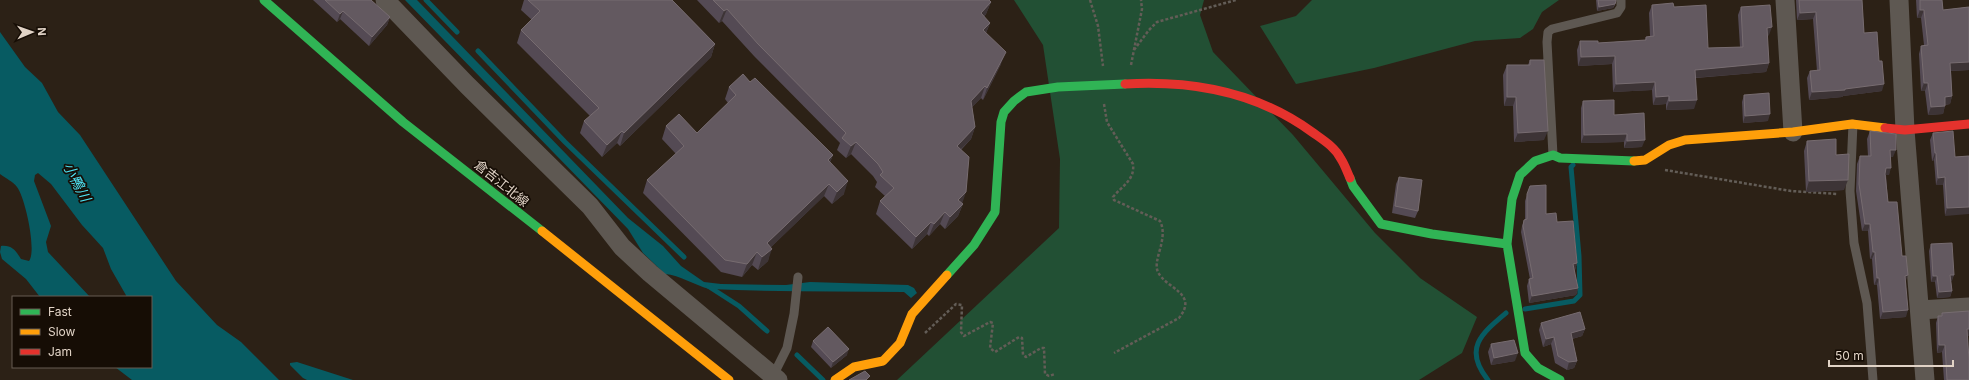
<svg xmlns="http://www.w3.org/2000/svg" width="1969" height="380" font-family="Inter,'Noto Sans JP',sans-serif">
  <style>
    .forest { fill: #225034 }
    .water { fill: #075b62 }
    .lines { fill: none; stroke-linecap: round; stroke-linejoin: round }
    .stream { stroke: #075b62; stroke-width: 5 }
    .path { stroke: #635d57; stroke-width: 2.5; stroke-dasharray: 3 2; stroke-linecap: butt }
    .lane { stroke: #5e5852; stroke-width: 9 }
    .street { stroke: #5e5852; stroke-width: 19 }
    .fast { stroke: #30b455; stroke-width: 9 }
    .slow { stroke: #ff9f0a; stroke-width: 9 }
    .jam { stroke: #e5322d; stroke-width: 9 }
    .wall { fill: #544a54 }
    .shaded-wall { fill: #3d3436 }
    .building { fill: #635960; stroke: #776c70 }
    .labels { text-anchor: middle; stroke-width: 3.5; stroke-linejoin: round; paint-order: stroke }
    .street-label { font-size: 13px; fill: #e1d3c6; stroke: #160d05 }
    .water-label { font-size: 14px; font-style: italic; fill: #4ee4f5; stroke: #160d05 }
  </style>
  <rect width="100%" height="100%" fill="#2c2116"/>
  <path class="forest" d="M1014,0h190l-4,15 13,37 80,83 82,98 45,45 57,39 -15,36 -43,27h-522l162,-152 1,-69 -17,-114z
    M1312,0h247l-17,12 -9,17 -13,9 -45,3 -101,27 -78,16 -36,-58 36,-10z"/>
  <path class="water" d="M405,0h12l211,218 35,28 18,20 23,16 17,2 65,1 24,-3 98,3 6,3 3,5 -6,5 -7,-6c-65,-1 -130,0 -195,-3 -15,-4 -29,-14 -44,-15l-22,-21 -15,-24z
    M0,32l25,35 17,16 16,29 22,23 96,146 41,44 24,17 38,38h-147l-17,-13h36v-70h-24l-16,-28 -8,-21 -21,-23 -31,-41 -13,-11 -3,2 -1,6 17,45 -5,16 2,10 42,45h-50l-14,-18 -24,-20 -2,-7 1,-6c11,-1 14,4 20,13l8,2c8,-10 -4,-64 -12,-74 -3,-5 -12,-9 -17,-13z
    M297,362l56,18h-46l-4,-2 -13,-13v-2z"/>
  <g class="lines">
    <path class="stream" d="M426,0l31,32
      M478,51l87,91 119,115
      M708,286l31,20 28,25
      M1525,309l49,-8 6,-6 -1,-39 -8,-89 2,-2
      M797,355l26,25
      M1488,380c-25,-31 -7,-46 18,-67"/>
    <path class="path" d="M1090,0l8,26 5,40
      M1134,50l15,-20 8,-8 79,-22
      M1131,65l11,-56 -1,-9
      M1104,104l3,18 26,42c2,16 -11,22 -20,33l1,3 46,21c9,18 -8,39 -2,51 8,17 41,21 21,46l-65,35
      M1665,170l126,21 47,3
      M925,333l31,-29 6,1 -1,27 3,4 26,-14 3,1 -3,25 5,4 24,-15 3,1 1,17 3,2 15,-9h3l1,26 4,2 6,-2"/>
    <path class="lane" d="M1853,124l-3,67 4,52 13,60 6,77
      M1553,155l-6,-113 1,-10 4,-3 65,-16 4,-6v-7
      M773,376l14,-28 7,-34 4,-37"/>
    <path class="street" d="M385,0l82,85 123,121 32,41 28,26 128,107
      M1785,0l8,132
      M1899,0l6,130 20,250
      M1920,310l49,-3"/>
    <path class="fast" d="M264,0l139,122 139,109
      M1350,178l3,8 28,38 51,10 75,10
      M947,275l27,-30 21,-33 6,-90 3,-10 10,-11 12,-9 32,-5 67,-3
      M1560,380l-22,-12 -13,-15 -18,-109 5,-45 8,-24 15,-14 18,-6 7,3 74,3"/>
    <path class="slow" d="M1634,161l11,-1 24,-15 16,-5 108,-8 59,-8 33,4
      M542,231l187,149
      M835,380l19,-13 29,-6 17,-18 12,-29 35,-39"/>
    <path class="jam" d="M1125,84c68,-4 132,8 187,48 11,8 23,15 29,27 4,6 6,13 9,19
      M1885,128l20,2 64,-6"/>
  </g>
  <path class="wall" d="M313,0h55l22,17 -3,8 -18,21 -29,-27 -3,3z
    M524,0h148l43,44 -4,13 -91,89 -3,-3 -15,14 -22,-24 4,-12 6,-5 -73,-73 4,-13 11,-10 -11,-10z
    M697,0h292l2,2 -5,12 -2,3 6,6 -4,10 15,31 -18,36 -2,-2 -9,9 3,20 -4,12 -10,11 1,54h1l-5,12 -13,13 -5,-5 -11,12 -2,-2 -15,15 -36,-35 4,-13 5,-5 -10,-9 2,-5 -4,-6 -22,-22 -5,4 -9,-8 3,-7 -86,-87 -32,-35 -3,2z
    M1596,0h20l-1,5 -2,3 -16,3z
    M1796,0h66l2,33 15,28 3,30 -39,5 -1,1 -33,3 -2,-22 3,-7h7l-4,-52 -16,1z
    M1916,0h26l1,10 26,-3v63l-18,1 1,25 -2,8 -5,1 -2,9 -15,1 -3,-24h-4l-2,-37 2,-8 3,-1 -3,-27h-4z
    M1652,5l22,2 34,41 32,-1 -2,-32 3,-8 28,28 -2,1 2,27 -3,9 -70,6 -2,31 -28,1v-6l-13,1 -1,-15 -39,2 -1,-28 -34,2 -1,-16 3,-9 18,2 47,-3 1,-3 4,-1 -1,-23z
    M1530,60l14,80 -30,2 -1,-36h-9l-1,-31 4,-10h21z
    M750,82l83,73 -3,7 14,32 -12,10 -8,-8 -53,51 -3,14 -10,9 -6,-5 -10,12 -21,-5 -78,-79 4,-13 29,-26 -14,-15 4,-13 31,7 31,-30 -3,-4 4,-12z
    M1744,95l24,26 -25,2 -1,-21z
    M1583,101l31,14 28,32 -18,1v-6l-43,1v-35z
    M1870,131l23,26h-2l-2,18h-3l2,27 14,54 4,25v36l-26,2 -3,-34h-3l-2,-26h-2l-2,-28h-6l-6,-40 1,-27 3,-8h8l-1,-17z
    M1933,133l22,24 14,-1 -24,60 -2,-31h-7l-2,-25 -2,1 -2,-21z
    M1807,141l37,49 -38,2 -2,-41z
    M1399,177l19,34 -3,7 -23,-5 4,-29z
    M1530,186l16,28 11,8 20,41 -2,7h-1l4,18 -2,7 -47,8 -2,-17 2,-7h1l-9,-47 1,-6 2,-6h1v-19z
    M1931,244l23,31 -3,6 1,10 -2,6 -13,1 -2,-16h-4l-2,-31z
    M1942,313l27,23h-1l1,44h-25l-2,-28 -5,1 -1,-30 2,-7h3z
    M1541,323l44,6 -3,7 -10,3 5,22 -3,7 -7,2 -12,-7 -4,-19 -8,3 -4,-17z
    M813,341l34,14 -16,13 -20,-21z
    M1491,344l24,17 -24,4 -3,-13z"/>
  <path class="shaded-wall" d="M1616,1l-3,7 -16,3 2,-4z
    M991,2l-5,12 -10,12 5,-13z
    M727,9l-5,12 -3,2 5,-12z
    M1920,10h4l-3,8h-4z
    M343,11l-3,8 -3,3 3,-8z
    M1816,12l-3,7 -16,1 3,-7z
    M390,17l-3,8 -18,21 3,-9z
    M990,23l-5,12 -2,-5z
    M1772,27l-3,8 -5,1 3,-8z
    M715,44l-4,13 -91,89 4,-13z
    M1006,52l-5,12 -18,36 4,-12z
    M1615,56l-3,8 -34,2 3,-9z
    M1969,62v8l-21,1 2,-8z
    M1769,63l-3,9 -74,6 3,-8z
    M1655,82l-3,8 -39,2 3,-8z
    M1924,83h4l-3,8h-4z
    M1884,84l-2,7 -39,5 -1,1 -33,3 3,-8z
    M985,86l-4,12 -15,15 5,-12z
    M1669,96l-3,8 -13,1 3,-8z
    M1952,96l-2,8 -8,1 3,-8z
    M1507,97h9l-3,9h-9z
    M1697,100l-3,9 -28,1 3,-9z
    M1945,106l-2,8 -15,1 3,-8z
    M1770,114l-2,7 -25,2 2,-7z
    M975,127l-4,12 -19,19 5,-12z
    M622,131l-5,12 -15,14 5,-12z
    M1548,131l-4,9 -30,2 4,-9z
    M1627,134l-3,8 -43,1 3,-8z
    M1645,140l-3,7 -18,1 3,-7z
    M856,142l-5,12 -5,4 5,-12z
    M1890,150h6l-3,7h-5z
    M1935,153h1l-2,7 -2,1z
    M833,155l-5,12v-7z
    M1886,168h5l-2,7h-6z
    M1945,177l-2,8h-7l2,-7z
    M1848,180l-4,10 -38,2 3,-11z
    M848,181l-4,13 -12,10 5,-12z
    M829,184l-5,12 -61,59 4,-12z
    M966,192l-4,12 -4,-4z
    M963,204l-5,12 -13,13 5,-12z
    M1969,207v7l-24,2 2,-8z
    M945,212l-5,12 -11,12 5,-12z
    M931,222l-4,12 -15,15 4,-12z
    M1865,224h5l-2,7h-6z
    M772,249l-4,12 -10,9 4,-13z
    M757,252l-5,13 -10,12 5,-13z
    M1873,252h2l-3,7h-2z
    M1577,263l-2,7h-5l3,-6z
    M1908,275l-3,8v-7z
    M1950,275h4l-2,6h-4z
    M1933,276h4l-2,6h-4z
    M1877,278h2l-2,7h-3z
    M1578,288l-2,7 -47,8 3,-7z
    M1952,291l-2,6 -13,1 2,-6z
    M1908,310l-2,7 -26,2 3,-7z
    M1585,329l-3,7 -14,4 3,-7z
    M1967,329h2v7h-4z
    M1554,337l-3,7 -8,3 3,-8z
    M1939,345h6l-3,7 -5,1z
    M849,349l-2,6 -16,13 2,-6z
    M1518,353l-3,8 -24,4 3,-7z
    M1577,361l-3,7 -7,2 2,-8z"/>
  <path class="building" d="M325,0h46l19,17 -18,20 -29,-26 -3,3z
    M528,0h144l43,44 -91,89 -2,-2 -15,14 -23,-24 15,-13 -78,-78 19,-19z
    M713,0h276l2,2 -10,11 9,10 -7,7 23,22 -19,36 -2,-2 -14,15 4,26 -18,19 12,11 -3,35 -8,8 5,4 -13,13 -5,-5 -11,12 -3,-2 -15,15 -36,-36 14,-13 -14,-13 3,-3 -5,-8 -22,-22 -5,4 -9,-8 4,-5 -88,-89 -31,-35 -3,2z
    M1598,0h18v1l-1,3 -16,3z
    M1799,0h63l2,33 13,-1 2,29h3l2,23 -39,5v1l-33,2 -2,-21 10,-1 -4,-58 -16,1z
    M1920,0h22l1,10 26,-3v55l-19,1 2,33 -7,1v9l-14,1 -3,-24h-4l-3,-37 7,-1 -4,-35h-4z
    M1673,3l1,4 32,-2 2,43 35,-1 -2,-40 29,-2 2,22 -5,1 2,35 -74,7 2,30 -28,1v-5l-13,1 -1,-15 -39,2 -1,-28 -34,1 -1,-16h18v2l48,-3v-3l8,-1 -2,-31z
    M1530,60h14l4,71 -30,2 -2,-36h-9v-32h23z
    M743,74l7,8 5,-4 78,77 -5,5 20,21 -11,11 -8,-8 -62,59 5,6 -10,8 -5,-5 -10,12 -22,-4 -78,-80 37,-34 -18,-20 13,-12 18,19 39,-38 -7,-8z
    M1769,93l1,21 -25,2 -1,-21z
    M1614,100v15l30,-2 1,27 -18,1v-7l-43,1 -1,-34z
    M1870,131l26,3v16h-6l1,18h-5l-1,6 3,28h9l5,54h4l2,19 -3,1 3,34 -25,2 -4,-34h-2l-2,-26h-2l-3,-28h-5l-6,-40 1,-28h11z
    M1953,131l2,26 14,-1v51l-22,1 -2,-31 -7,1 -2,-25h-1l-2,-20z
    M1836,139v16l13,-1 -1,26 -39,1 -2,-40z
    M1399,177l23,3 -4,31 -23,-5z
    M1546,185v29l10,-1 1,9 16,-1 4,42 -4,1 5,24 -46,8 -3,-17 4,-1 -10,-52 1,-6 3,-1v-25l3,-8z
    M1952,243l2,32h-4l2,16 -13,1 -2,-16h-4l-2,-32z
    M1969,311v18h-2l2,31v20h-22l-2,-35h-6l-1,-29h4v-3z
    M1580,312l5,17 -14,4 6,28 -8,1 -11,-6 -4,-19 -8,2 -5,-16z
    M828,327l21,22 -16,13 -20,-21z
    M1514,340l4,13 -24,5 -3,-14z
    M865,371l5,5 -4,4h-17z"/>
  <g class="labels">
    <g class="street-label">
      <text transform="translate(502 183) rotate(39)" y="5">倉吉江北線</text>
    </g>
    <g class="water-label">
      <text transform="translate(77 182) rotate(62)" y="5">小鴨川</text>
    </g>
  </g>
  <rect x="12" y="296" width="140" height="72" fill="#160d05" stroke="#675c52"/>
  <rect x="20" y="309" width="20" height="6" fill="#30b455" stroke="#675c52"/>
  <text x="48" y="316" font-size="12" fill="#e1d3c6">Fast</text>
  <rect x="20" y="329" width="20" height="6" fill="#ff9f0a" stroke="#675c52"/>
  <text x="48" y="336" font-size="12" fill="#e1d3c6">Slow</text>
  <rect x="20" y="349" width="20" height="6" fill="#e5322d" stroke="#675c52"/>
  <text x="48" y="356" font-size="12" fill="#e1d3c6">Jam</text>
  <g transform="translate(32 32) rotate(88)" stroke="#160d05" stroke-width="3" paint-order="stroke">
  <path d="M0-3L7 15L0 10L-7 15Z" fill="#e1d3c6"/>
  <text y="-6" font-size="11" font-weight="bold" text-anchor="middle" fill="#e1d3c6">N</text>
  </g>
  <path d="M1829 360v6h124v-6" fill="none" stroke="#e1d3c6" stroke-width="2"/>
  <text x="1835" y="360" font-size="12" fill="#e1d3c6" stroke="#160d05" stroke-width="3" paint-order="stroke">50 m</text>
</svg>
